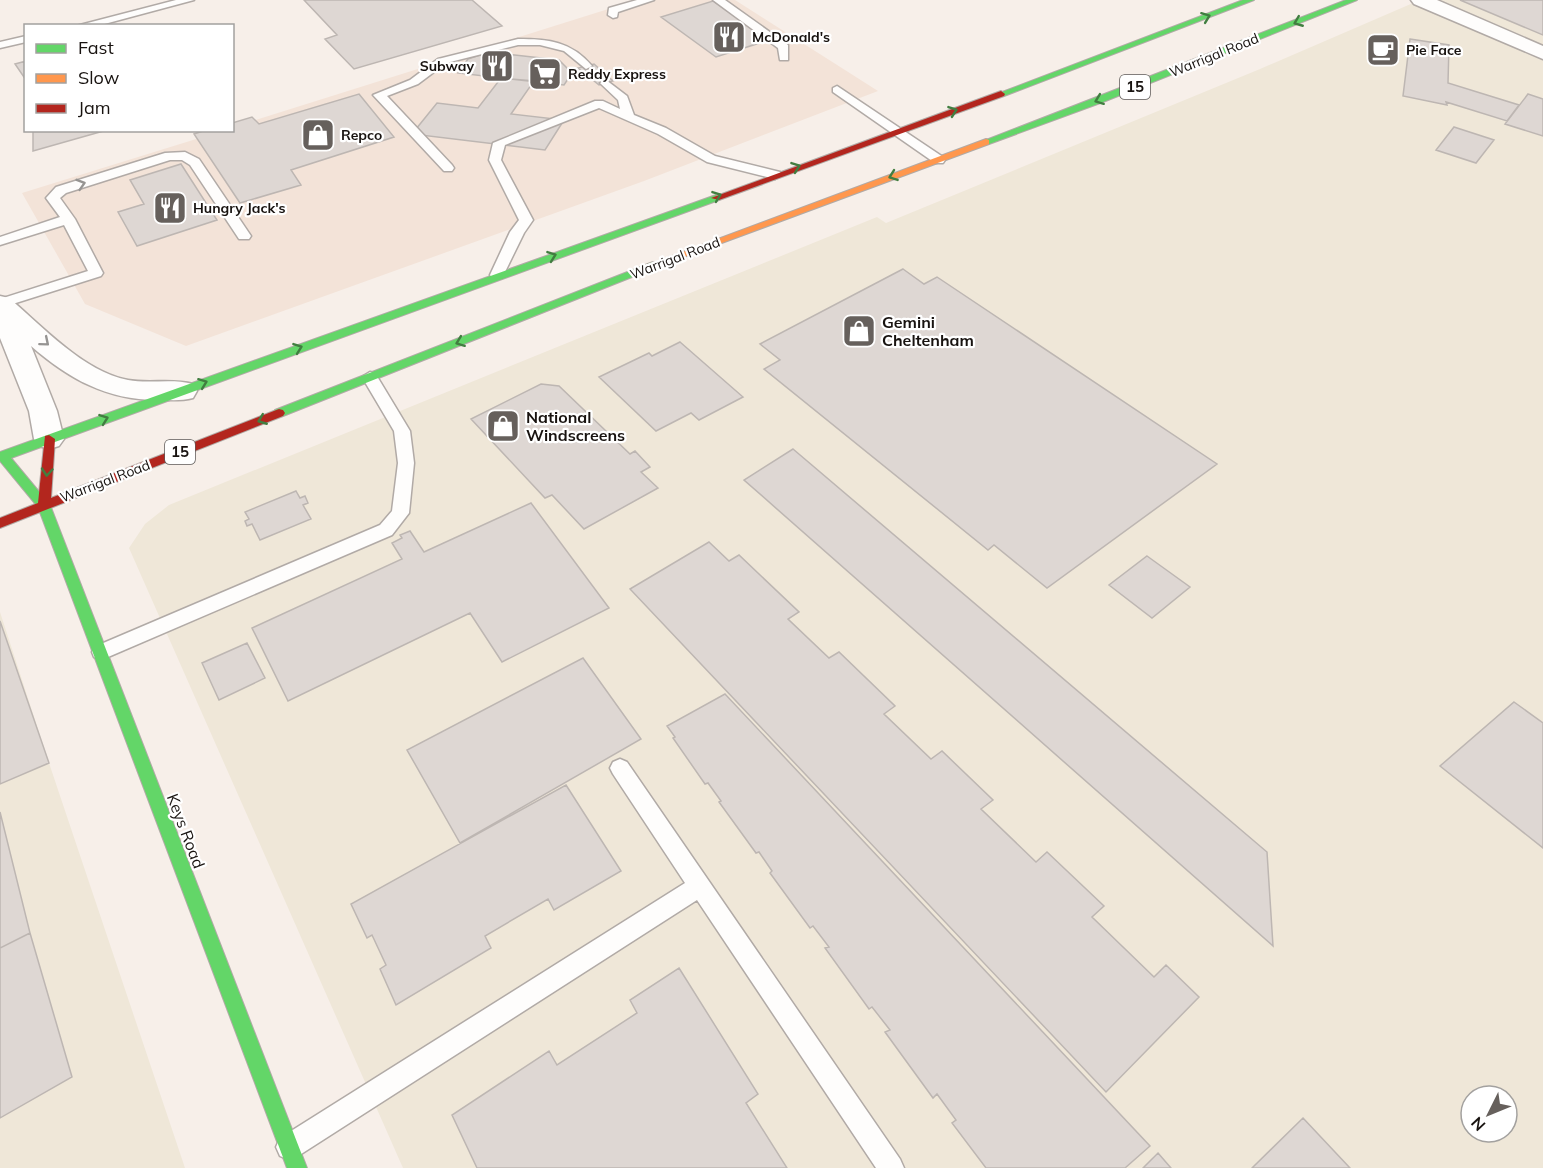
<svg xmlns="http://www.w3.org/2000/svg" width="1543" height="1168" font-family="Mulish,sans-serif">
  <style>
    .built { fill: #f3e3d8 }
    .industrial { fill: #efe7d8; fill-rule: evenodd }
    .building { fill: #ded7d3; stroke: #bdb6b2; stroke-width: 1.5 }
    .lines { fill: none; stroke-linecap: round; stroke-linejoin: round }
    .lane-casing { stroke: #b1aaa6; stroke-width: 3 }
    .street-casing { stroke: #b1aaa6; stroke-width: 3 }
    .fast-casing { stroke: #b1aaa6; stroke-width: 2 }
    .slow-casing { stroke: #b1aaa6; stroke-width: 2 }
    .jam-casing { stroke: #b1aaa6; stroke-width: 2 }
    .lane { fill: #fefdfc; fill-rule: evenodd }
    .street { fill: #fefdfc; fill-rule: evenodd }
    .fast { fill: #63d668; fill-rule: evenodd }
    .slow { fill: #ff974d; fill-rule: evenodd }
    .jam { fill: #b3261e; fill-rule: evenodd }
    .oneway { stroke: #417e40 }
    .oneway2 { stroke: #969492 }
    .labels { text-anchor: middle; stroke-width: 4.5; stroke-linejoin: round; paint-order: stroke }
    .far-poi-label { font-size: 14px; font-weight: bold; fill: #181310; stroke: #fff; text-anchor: start }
    .far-street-label { font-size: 14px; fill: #181310; stroke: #fff }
    .shield { fill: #fff; stroke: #5d5a58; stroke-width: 1.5 }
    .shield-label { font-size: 15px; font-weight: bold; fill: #181310 }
    .poi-label { font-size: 16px; font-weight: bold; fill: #181310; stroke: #fff; text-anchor: start }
    .street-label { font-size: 16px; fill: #181310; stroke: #fff }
  </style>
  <rect width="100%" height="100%" fill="#f7efe9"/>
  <path class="built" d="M637,0h98l143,91 -234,90 -458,165 -101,-42 -63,-111 200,-62 10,-1 1,-3z"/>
  <path class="industrial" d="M1420,0h123v1168h-1140l-274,-620 16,-24 24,-19 708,-288 9,6 374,-154zM1471,1096h36v36h-36z
    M0,612l49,151 136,405h-185z"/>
  <path class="building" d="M304,0h168l30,26 -148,43 -29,-30 12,-4z
    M1460,0h83v35z
    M713,1l56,39 -53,17 -55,-40z
    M1410,39l39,6 -1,38 71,22 -12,16 -61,-19 1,3 -44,-9z
    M489,52l70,8 13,13 -8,12 -106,-12 10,-14z
    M26,61v19l-11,-16z
    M594,64l19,17 -14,4 -21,-17z
    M501,78l33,3 -23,33 53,6 -19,30 -133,-16 25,-31 41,5z
    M359,94l35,43 -103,33 10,15 -61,18 -46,-69 12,-4h26v-7l20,-6 7,7z
    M1528,94l15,5v37l-38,-12z
    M1454,127l40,13 -18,23 -40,-13z
    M33,130h74l-74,21z
    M181,164l36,56 -80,26 -19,-34 26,-8 -14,-24z
    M903,269l21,15 13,-7 280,187 -170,124 -53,-43 -6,5 -224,-181 16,-9 -20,-16z
    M680,342l63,55 -44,23 -8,-7 -35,18 -57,-54 50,-24 3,3z
    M541,384l18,2 71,68 5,-3 15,16 -9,5 17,16 -74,41 -32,-34 -7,3 -74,-79z
    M793,449l474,403 6,94 -529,-466z
    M296,491l4,7 5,-2 3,7 -5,2 8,14 -51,21 -8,-16 -5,2 -2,-5 4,-2 -4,-7z
    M531,503l78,105 -107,54 -32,-49 -182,88 -36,-73 150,-69 -10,-16 10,-5 -2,-3 10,-4 14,21z
    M709,542l20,19 10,-6 60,57 -11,7 41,39 10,-6 56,54 -11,8 47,45 11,-8 51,49 -12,9 55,53 11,-10 57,54 -12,11 62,60 12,-12 33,32 -93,95 -476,-503z
    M1147,556l43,31 -38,31 -43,-33z
    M0,621l49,142 -49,21z
    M247,643l18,35 -46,22 -17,-37z
    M583,658l58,81 -181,104 -53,-93z
    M725,694l425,452 -25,22h-139l-34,-45 4,-3 -19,-26 -4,4 -48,-66 5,-2 -18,-23 -3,2 -44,-61 4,-1 -16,-21 -3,2 -40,-55 2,-2 -13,-19 -3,1 -37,-51 2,-1 -13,-18 -3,1 -32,-46 2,-1 -8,-11z
    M1514,702l29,21v125l-103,-82z
    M566,785l55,86 -67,39 -6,-11 -63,37 6,12 -95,57 -16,-36 6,-4 -14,-30 -5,3 -16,-34z
    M0,812l30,121 -30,15z
    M30,933l42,144 -72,41v-170z
    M679,968l79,126 -12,9 41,65h-310l-25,-53 97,-64 8,14 80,-52 -7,-13z
    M1303,1118l47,50h-98z
    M1158,1153l13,15h-28z"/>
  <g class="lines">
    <defs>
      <path id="lane" d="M176,0h18l-97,26h-21z
        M637,0h17l-36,12 -1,5 -4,1 -5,-3 1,-7z
        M713,0h12l63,45v15h-8l-2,-12z
        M26,36v6l-26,6v-6z
        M518,39c30,0 53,2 74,27l-6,3 -22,-18 -24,-6h-22l-72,18 -28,21 -31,12 65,69 2,3 -2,3h-8l-71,-76 37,-15 28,-21z
        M606,80l21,16 7,19 32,13 49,28 65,16 1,3 -6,4 -68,-17 -49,-28 -59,-26 -94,37 -4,15 32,60 -9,13 -22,45h-10l-2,-3 20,-43 9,-12 -30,-60 4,-17 102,-42h8l17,8 -2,-9 -18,-17z
        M837,86l106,71 2,3 -2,3h-8l-102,-71v-4z
        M185,152l14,7 52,77 -2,3h-10l-49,-74 -8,-5h-12l-104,33 -6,5 15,21 28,54 -2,3 -101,32v-9l88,-28 -24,-46 -64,20v-8l60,-20 -14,-19 10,-11 109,-34z
        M370,372l5,1 35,58 4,32 -5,50 -17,22 -284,122 -7,3 -7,-3 -2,-5 2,-5 286,-122 12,-14 6,-48 -4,-32 -32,-54z
        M620,759l7,3 273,397 4,9h-28l-179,-268 -399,256 -9,4 -9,-4 -4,-9 4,-9 405,-255 -72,-109 -3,-6 3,-6z"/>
      <path id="street" d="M1411,0h26l106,46v13l-129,-55z
        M0,296l9,2c33,28 75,74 119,82 22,4 44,-2 65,4l4,7 -4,7c-11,3 -21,2 -32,2 -53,1 -92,-21 -130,-54l26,65 7,28 -5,7 -10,3 -10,-3 -5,-7 -5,-28 -29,-73z"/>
      <path id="fast" d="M1243,0h11l-250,96 -7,-2z
        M1346,0h11l-254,102 -114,42 -8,-2z
        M716,195l5,3 -2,2 -708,258 39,47 257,663h-20l-249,-661 -38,-46v-9z
        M653,262l4,1v4l-374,149h-8l-2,-3 2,-3z"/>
      <path id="slow" d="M986,139l3,1v4l-332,123h-8l-1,-2z"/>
      <path id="jam" d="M1001,91l4,3 -1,2 -285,104 -8,-2z
        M279,409l4,1 2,3 -2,3 -283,112v-10l38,-15 7,-67 4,-1 6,4 -4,59z"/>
    </defs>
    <use href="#lane" class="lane-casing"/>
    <use href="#street" class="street-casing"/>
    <use href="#fast" class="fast-casing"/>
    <use href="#slow" class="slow-casing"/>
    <use href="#jam" class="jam-casing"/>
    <use href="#lane" class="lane"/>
    <use href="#street" class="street"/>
    <use href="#fast" class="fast"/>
    <use href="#slow" class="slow"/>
    <use href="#jam" class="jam"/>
  </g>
  <defs><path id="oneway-chevron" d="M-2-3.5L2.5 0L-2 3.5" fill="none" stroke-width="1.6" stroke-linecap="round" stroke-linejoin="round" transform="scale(1.5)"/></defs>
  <g class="oneway">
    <use href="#oneway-chevron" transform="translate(1206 17) rotate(-21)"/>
    <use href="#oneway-chevron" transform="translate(1298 22) rotate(158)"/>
    <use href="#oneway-chevron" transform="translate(1099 100) rotate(159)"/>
    <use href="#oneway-chevron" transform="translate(953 111) rotate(-20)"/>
    <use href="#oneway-chevron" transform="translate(796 167) rotate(-20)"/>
    <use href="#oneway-chevron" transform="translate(893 176) rotate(160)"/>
    <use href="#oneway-chevron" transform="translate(717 196) rotate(-20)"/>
    <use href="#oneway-chevron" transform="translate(552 256) rotate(-20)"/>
    <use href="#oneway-chevron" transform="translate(460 342) rotate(159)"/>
    <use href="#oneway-chevron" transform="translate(298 348) rotate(-20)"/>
    <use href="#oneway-chevron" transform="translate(203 383) rotate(-21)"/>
    <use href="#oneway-chevron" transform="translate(104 419) rotate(-20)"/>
    <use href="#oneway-chevron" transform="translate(262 420) rotate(158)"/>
    <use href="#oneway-chevron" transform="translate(47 472) rotate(95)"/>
  </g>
  <g class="oneway2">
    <use href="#oneway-chevron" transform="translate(81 184) rotate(-17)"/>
    <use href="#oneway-chevron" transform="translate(45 342) rotate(40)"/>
  </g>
  <defs>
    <symbol id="restaurant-square" viewBox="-11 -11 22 22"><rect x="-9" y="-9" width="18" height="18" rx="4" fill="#66605c" stroke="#fff"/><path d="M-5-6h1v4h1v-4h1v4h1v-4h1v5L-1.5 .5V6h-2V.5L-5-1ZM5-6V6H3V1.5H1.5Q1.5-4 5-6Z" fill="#fff"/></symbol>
    <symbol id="cafe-square" viewBox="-11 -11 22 22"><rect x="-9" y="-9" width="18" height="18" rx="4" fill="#66605c" stroke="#fff"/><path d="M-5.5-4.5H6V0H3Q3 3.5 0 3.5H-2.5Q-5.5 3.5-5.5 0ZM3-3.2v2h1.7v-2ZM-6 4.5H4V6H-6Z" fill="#fff"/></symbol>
    <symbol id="supermarket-square" viewBox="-11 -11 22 22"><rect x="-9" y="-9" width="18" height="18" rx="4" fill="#66605c" stroke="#fff"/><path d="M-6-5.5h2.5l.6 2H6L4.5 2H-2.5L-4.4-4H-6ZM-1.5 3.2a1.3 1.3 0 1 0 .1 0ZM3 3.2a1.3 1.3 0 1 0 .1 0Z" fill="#fff"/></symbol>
    <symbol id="shop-square" viewBox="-11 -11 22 22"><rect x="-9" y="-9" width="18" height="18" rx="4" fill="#66605c" stroke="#fff"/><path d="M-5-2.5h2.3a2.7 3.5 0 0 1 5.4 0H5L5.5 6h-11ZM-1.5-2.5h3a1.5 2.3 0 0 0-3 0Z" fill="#fff"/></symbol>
  </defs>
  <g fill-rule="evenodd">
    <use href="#restaurant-square" x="710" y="18" width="38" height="38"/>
    <use href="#cafe-square" x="1364" y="31" width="38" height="38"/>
    <use href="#restaurant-square" x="478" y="47" width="38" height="38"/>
    <use href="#supermarket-square" x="526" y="55" width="38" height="38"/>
    <use href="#shop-square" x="299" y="116" width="38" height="38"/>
    <use href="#restaurant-square" x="151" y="189" width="38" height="38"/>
    <use href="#shop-square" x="840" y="312" width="38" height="38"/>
    <use href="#shop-square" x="484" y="407" width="38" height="38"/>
  </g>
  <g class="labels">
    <g class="far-poi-label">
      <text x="752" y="42">McDonald's</text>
      <text x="1406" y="55">Pie Face</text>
      <text x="474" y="71" text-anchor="end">Subway</text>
      <text x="568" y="79">Reddy Express</text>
      <text x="341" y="140">Repco</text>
      <text x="193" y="213">Hungry Jack's</text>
    </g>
    <g class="far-street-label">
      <text transform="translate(1214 55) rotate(-22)" y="5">Warrigal Road</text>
      <text transform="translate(675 258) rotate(-21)" y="5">Warrigal Road</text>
      <text transform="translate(105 481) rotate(-21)" y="5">Warrigal Road</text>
    </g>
    <g class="shield">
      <rect x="1120" y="75" width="30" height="24" rx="4.5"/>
      <rect x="165" y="440" width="30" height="24" rx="4.5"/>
    </g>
    <g class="shield-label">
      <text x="1135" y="92">15</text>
      <text x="180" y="457">15</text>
    </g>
    <g class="poi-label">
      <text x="882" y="328">Gemini<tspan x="882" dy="18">Cheltenham</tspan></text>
      <text x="526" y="423">National<tspan x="526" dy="18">Windscreens</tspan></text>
    </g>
    <g class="street-label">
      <text transform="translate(186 831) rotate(69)" y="6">Keys Road</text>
    </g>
  </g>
  <rect x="24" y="24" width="210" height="108" fill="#ffffff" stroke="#a3a19f" stroke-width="1.5"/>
  <rect x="36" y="44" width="30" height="9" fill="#63d668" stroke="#a3a19f" stroke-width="1.5"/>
  <text x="78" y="54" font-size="18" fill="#181310">Fast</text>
  <rect x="36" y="74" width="30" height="9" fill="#ff974d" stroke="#a3a19f" stroke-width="1.5"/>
  <text x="78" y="84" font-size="18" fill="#181310">Slow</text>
  <rect x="36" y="104" width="30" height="9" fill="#b3261e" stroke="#a3a19f" stroke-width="1.5"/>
  <text x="78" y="114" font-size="18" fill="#181310">Jam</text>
  <g transform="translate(1489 1114) rotate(227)"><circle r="28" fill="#ffffff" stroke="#a3a19f" stroke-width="1.5"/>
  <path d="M0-4.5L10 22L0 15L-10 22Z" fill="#66605c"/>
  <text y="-9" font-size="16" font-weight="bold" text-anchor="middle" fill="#181310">N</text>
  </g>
</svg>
